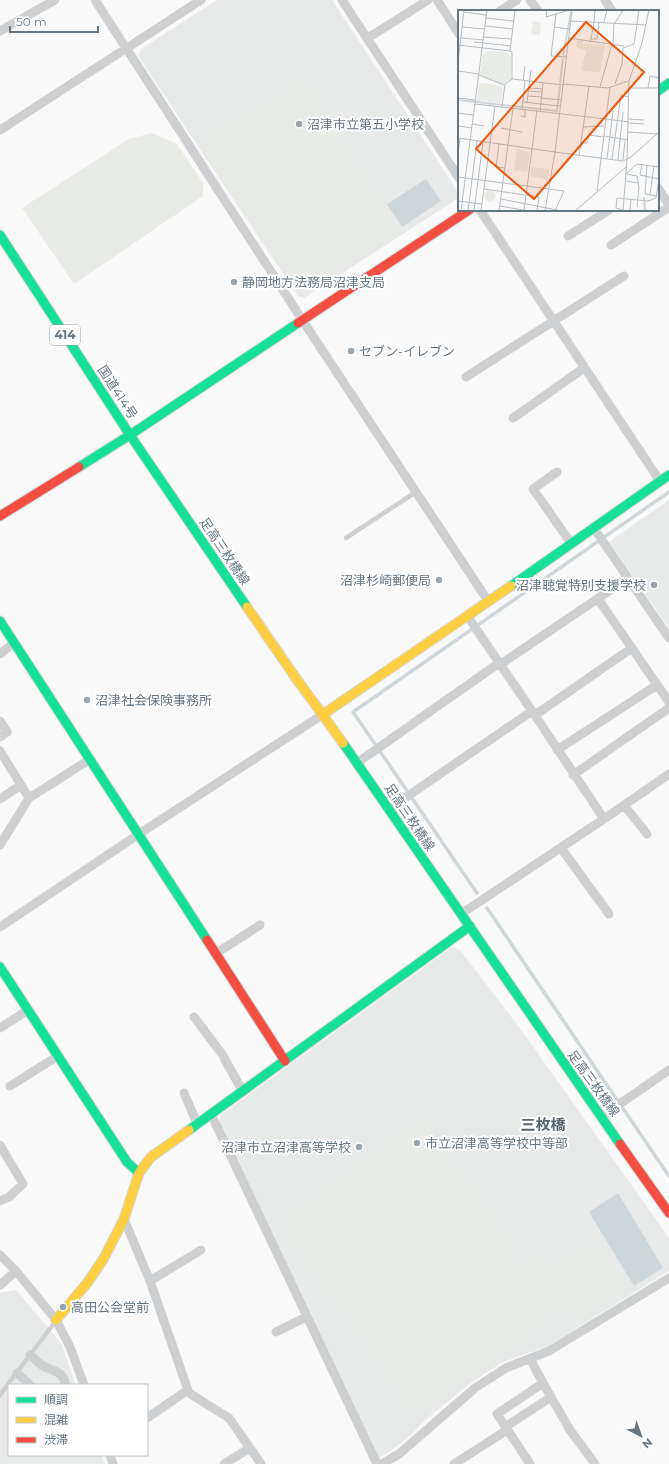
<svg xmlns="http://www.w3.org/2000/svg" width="669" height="1464" font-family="Montserrat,'Noto Sans JP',sans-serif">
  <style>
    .built { fill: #e8e9e9 }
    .green { fill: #e8ebe6 }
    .water { fill: #ced6d9 }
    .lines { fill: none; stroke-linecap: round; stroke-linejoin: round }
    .stream { stroke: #ced6d9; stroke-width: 3.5 }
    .fast-casing { stroke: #d5d6d7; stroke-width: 11 }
    .slow-casing { stroke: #d5d6d7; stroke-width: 11 }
    .jam-casing { stroke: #d5d6d7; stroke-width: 11 }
    .lane { stroke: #cecfd0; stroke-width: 4.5 }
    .street { stroke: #cecfd0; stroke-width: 9 }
    .fast { stroke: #16e098; stroke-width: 9 }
    .slow { stroke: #ffcf43; stroke-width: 9 }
    .jam { stroke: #f24e42; stroke-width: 9 }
    .poi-dot { fill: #99a4ac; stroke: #fff; stroke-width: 1.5 }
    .labels { text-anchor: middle; stroke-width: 4; stroke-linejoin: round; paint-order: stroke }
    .shield { fill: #fff; stroke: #939fa8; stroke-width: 1 }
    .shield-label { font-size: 12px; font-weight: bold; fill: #657683 }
    .poi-label { font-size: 13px; fill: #657683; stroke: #fff; text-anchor: start }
    .street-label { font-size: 13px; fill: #657683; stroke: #fff }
    .quarter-label { font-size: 15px; font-weight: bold; fill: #57646e; stroke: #fff }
    .inset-river { fill: none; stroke: #ced6d9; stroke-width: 2 }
    .inset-road { fill: none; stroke: #b5bdc3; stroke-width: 1 }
    .view { fill: #e8590c; fill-opacity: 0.15; stroke: #e8590c; stroke-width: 2 }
    .inset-edge { fill: none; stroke: #657683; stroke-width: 2 }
  </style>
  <rect width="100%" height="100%" fill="#f9f9f9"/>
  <path class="built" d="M217,0h115l126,192 -1,7 -153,99 -6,-2 -160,-240 3,-7z
    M669,500v128l-60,-86z
    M452,947l8,3 62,81 147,207v33l-121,75 -45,16 -31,20 -47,38 -13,14 -16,13 -18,12 -159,-335 2,-9z
    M16,1290l45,53 15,42h-67v70h92l4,9h-105v-171l2,-1z"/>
  <path class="green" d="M303,79l98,152 -82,50 -28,-3 -89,-130 4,-10z
    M152,133l25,11 26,39v13l-129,88 -52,-76 107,-69z
    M421,1116l82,116 1,38 36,57 -126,89 -63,-95 -12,-10 -43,-67 -1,-34z
    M597,1239l29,50 -48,31 -10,-16 -27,18 -33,-52 28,-18 11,17z"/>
  <path class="water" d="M426,179l15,22 -39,26 -15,-23z
    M618,1193l45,75 -29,18 -45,-74z"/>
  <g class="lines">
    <path class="stream" d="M477,893l-124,-181 316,-220
      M487,908l130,192
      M622,1107l47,69"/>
    <defs>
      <path id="fast" d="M658,91l11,-8
        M0,235l130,200 -51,32
        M511,586l158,-111
        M247,607l-117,-172 168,-112
        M0,621l207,319
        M343,743l277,401
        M0,967l127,195 12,11
        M189,1130l281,-204"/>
      <path id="slow" d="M247,607l46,67 50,69
        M322,715l189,-129
        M56,1320l32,-38 16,-24 20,-39 15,-46 12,-16 38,-27"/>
      <path id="jam" d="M298,323l171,-113
        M0,516l79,-49
        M207,940l78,121
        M620,1144l49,69"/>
    </defs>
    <use href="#fast" class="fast-casing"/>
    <use href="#slow" class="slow-casing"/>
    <use href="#jam" class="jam-casing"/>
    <path class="lane" d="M346,538l70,-46
      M0,1395l55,-73"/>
    <path class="street" d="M95,0l208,321 185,280
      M342,0l117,178
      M437,0l22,34
      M530,0l8,11
      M605,0l7,11
      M500,11l17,-11
      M0,31l55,-31
      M368,38l60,-38
      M0,130l201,-130
      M658,188l11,17
      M480,210l180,271
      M568,236l41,-26
      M611,245l58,-38
      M466,377l158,-101
      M513,418l71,-50
      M557,472l-24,17 38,54
      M593,527l76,111
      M598,599l71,103
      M468,617l64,94 72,108
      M0,654l14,-11
      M535,715l97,-67
      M0,721l7,11 -7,5
      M557,750l100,-65
      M0,751l29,47
      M357,763l142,-100 5,-1 124,-84
      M573,775l96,-67
      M0,799l21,-14
      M624,805l23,29
      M389,809l143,-98
      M0,845l29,-47 60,-38
      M561,848l48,66
      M461,914l143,-95 65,-45
      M0,927l145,-97 177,-115
      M215,954l45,-29
      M194,1017l28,37 21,38
      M0,1028l28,-18
      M10,1086l48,-30
      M184,1093l13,30
      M211,1114l166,350
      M602,1116l67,-46
      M0,1145l23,39 -14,13 -9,4
      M124,1219l26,62 39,112 40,25 32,46
      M0,1255l16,16 40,49 14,27 14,38
      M150,1281l51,-31
      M0,1285l16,-14
      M276,1332l30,-15
      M30,1355c4,3 8,8 13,11 9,5 22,5 22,19
      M530,1359l13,24 -46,31 33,50
      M17,1373l13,12
      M543,1383l27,47 25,34
      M147,1418l41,-28
      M505,1427l46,-30
      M110,1455l3,9
      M224,1464l26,-16
      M382,1464l17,-10 76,-66 31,-20 43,-17 120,-73
      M454,1464l53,-34"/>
    <use href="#fast" class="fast"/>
    <use href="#slow" class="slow"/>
    <use href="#jam" class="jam"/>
  </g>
  <g class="poi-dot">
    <circle cx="299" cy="124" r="4"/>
    <circle cx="234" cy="282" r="4"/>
    <circle cx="351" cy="351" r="4"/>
    <circle cx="439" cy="580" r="4"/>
    <circle cx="654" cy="585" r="4"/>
    <circle cx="87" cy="700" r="4"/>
    <circle cx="417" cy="1143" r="4"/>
    <circle cx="359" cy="1147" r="4"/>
    <circle cx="63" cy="1307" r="4"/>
  </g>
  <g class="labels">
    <rect class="shield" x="50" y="325" width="30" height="20" rx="3"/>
    <g class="shield-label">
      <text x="65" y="339">414</text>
    </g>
    <g class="poi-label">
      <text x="307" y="129">沼津市立第五小学校</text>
      <text x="242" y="287">静岡地方法務局沼津支局</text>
      <text x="359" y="356">セブン-イレブン</text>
      <text x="431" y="585" text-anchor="end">沼津杉崎郵便局</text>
      <text x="646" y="590" text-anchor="end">沼津聴覚特別支援学校</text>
      <text x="95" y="705">沼津社会保険事務所</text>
      <text x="425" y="1148">市立沼津高等学校中等部</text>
      <text x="351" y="1152" text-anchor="end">沼津市立沼津高等学校</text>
      <text x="71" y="1312">高田公会堂前</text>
    </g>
    <g class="street-label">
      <text transform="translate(118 392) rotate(57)" y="5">国道414号</text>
      <text transform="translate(225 551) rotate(56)" y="5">足高三枚橋線</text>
      <text transform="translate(410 817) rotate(56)" y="5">足高三枚橋線</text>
      <text transform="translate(594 1083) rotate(54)" y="5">足高三枚橋線</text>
    </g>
    <g class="quarter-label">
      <text x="543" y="1130">三枚橋</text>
    </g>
  </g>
  <g transform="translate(458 10)">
    <rect width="201" height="201" fill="#f9f9f9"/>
    <path d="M75,11l8,2 -1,12 -9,-1zM119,30l6,1v3l22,1 -5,27 -19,-1 5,-20 -10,-4zM32,41l16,1 5,5v22l-8,5 -23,-9 3,-21zM23,73l22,3 -2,17 -24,-2 2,-17zM59,139l13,4 -3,19 -13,-2zM73,157l18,2 -1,11 -17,-4zM26.5 186a5.5 5.5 0 1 1 11 0a5.5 5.5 0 1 1-11 0Z" fill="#e8ebe6"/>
    <path class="inset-river" d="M105,46l8,-44M102,74l3,-26M0,90l99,11 3,-25M186,187l1,14"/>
    <path class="inset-road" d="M89,0l-1,7 10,-3M6,2l22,3M28,8l27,3M112,11l76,4M136,12l1,-12M146,12l3,-12M157,13l8,-13M27,16l28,3M4,17l23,2M96,17l15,2M26,27l27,2M3,28l23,2M110,28l56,8M133,29l3,-17M16,32l37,4M132,32l1,-3h6l2,-16M155,34l1,-21M0,35l52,6 5,-41M52,41l2,1v27M108,47l-15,-1 5,-42 14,-4M0,53l6,-53M0,61l21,3M21,65l25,10M65,71l2,-15M105,74l45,4 20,-7M157,74l7,-20 1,-16 11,-4 5,-34M142,77l12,-43M71,78l14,1M170,78h31M190,78l2,-12 9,2M71,81l13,1M70,86l13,1M0,88l17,2M83,88l20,2M65,92l37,4M69,92l4,-32M17,94l131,15M44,97l3,-23 7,-5 51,6M64,99l3,-28M82,101l3,-28M0,103l15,2M63,106l4,1v-8M148,109l23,3M171,109l15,1M171,113l15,1M14,114l12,2M0,116l14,2M125,117l22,-1M43,118l21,4M170,122l29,2M146,126l24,4M0,128l97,14M123,133h6l2,-8 15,2M41,134l-3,23 9,1M0,142l2,-13M97,142l17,-142M121,146l10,-70M149,149l6,-48M154,149l9,-64 8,2M160,150l5,-48M165,150l2,-19M184,154l-2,11 19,4M189,155l-2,29 12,2M168,164l11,2 2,11 -2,20M168,164l11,-10 22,3M0,167l106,14 -9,20M168,171l12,2M26,179l55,8 -2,14M139,181l13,-104M192,185l4,-29M43,189l61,12M0,191l24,3M42,196l29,5M165,200l-7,-2 1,-10 31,3 8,-3 3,-19M3,201l26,-201M10,201l9,-70M16,201l9,-69M23,201l14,-105M41,201l14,-103M66,201l13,-101M87,201l10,-59 68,9 8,-4 28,-25M117,201l51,-44M165,201l4,-51 2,-79 13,-38 7,-33M172,201l1,-12"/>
    <path class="view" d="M128,12l58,50 -110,127 -58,-50z"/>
    <rect width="201" height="201" class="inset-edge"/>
  </g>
  <rect x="8" y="1384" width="140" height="72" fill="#ffffff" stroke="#c1c8cd"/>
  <rect x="16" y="1397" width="20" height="6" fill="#16e098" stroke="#c1c8cd"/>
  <text x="44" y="1404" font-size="12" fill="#657683">順調</text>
  <rect x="16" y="1417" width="20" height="6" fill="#ffcf43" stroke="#c1c8cd"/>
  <text x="44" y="1424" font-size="12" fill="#657683">混雑</text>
  <rect x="16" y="1437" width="20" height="6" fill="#f24e42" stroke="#c1c8cd"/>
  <text x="44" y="1444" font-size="12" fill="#657683">渋滞</text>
  <g transform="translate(641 1436) rotate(139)" stroke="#ffffff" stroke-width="3" paint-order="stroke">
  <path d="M0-3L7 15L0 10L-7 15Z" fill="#657683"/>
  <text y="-6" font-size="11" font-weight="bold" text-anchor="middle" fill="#657683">N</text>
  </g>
  <path d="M10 26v6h88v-6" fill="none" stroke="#657683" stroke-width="2"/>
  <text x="16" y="26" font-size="12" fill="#657683" stroke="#ffffff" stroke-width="3" paint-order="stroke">50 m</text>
</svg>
